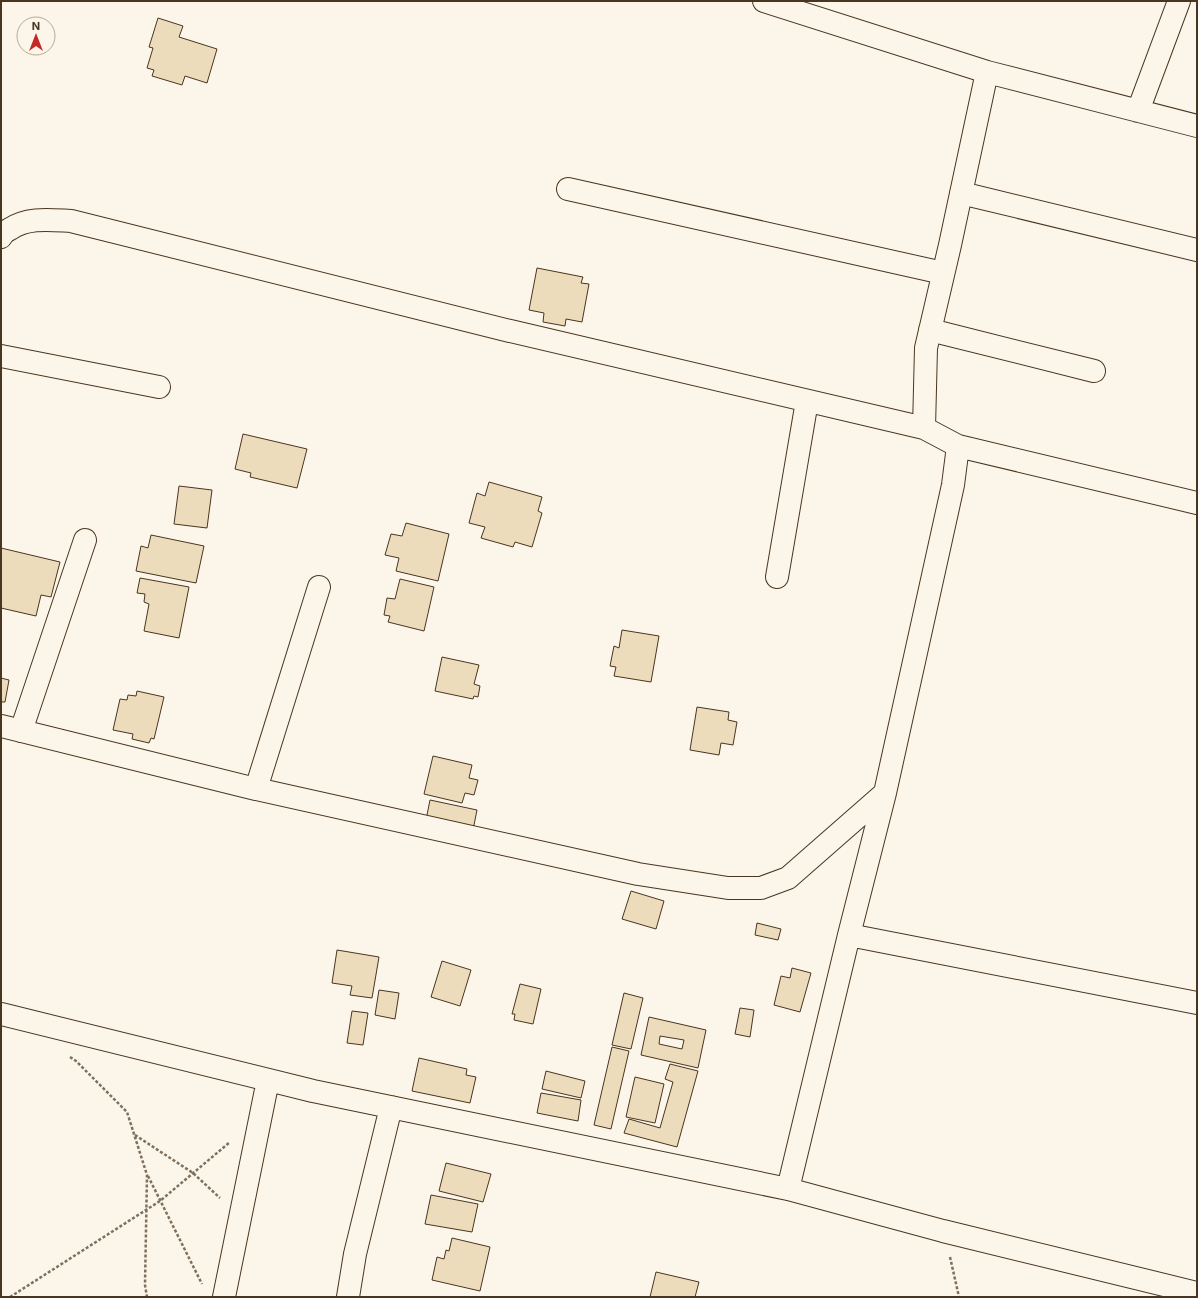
<svg xmlns="http://www.w3.org/2000/svg" width="1198" height="1298" font-family="Inter,sans-serif">
  <style>
    .building { fill: #ecdcbc; stroke: #4a3520; fill-rule: evenodd }
    .lines { fill: none; stroke-linecap: round; stroke-linejoin: round }
    .minor-casing { stroke: #4a3520; stroke-width: 24 }
    .path { stroke: #7f6f5c; stroke-width: 2.5; stroke-dasharray: 3 2; stroke-linecap: butt }
    .minor { stroke: #fbf6e9; stroke-width: 22 }
  </style>
  <rect width="100%" height="100%" fill="#fbf6e9"/>
  <path class="building" d="M158,18l25,8 -4,11 38,12 -10,34 -22,-7 -3,9 -30,-9 2,-6 -7,-2 6,-20 -4,-1z
    M537,268l46,9 -2,6 8,1 -7,38 -16,-3 -1,7 -22,-4 1,-9 -15,-3z
    M243,434l64,15 -10,39 -47,-11 1,-4 -16,-4z
    M489,482l53,15 -4,14 4,2 -10,34 -17,-5 -2,5 -32,-9 4,-11 -16,-4 8,-30 8,3z
    M179,486l33,4 -5,38 -33,-4z
    M406,523l43,11 -11,47 -42,-10 3,-13 -14,-3 6,-21 11,2z
    M151,535l53,11 -8,37 -60,-12 5,-25 7,2z
    M1,548l59,14 -9,35 -10,-2 -5,21 -35,-8z
    M140,578l49,9 -10,51 -35,-7 5,-27 -5,-2 1,-8 -8,-1z
    M400,579l34,8 -10,44 -36,-9 2,-6 -6,-1 3,-17 8,1z
    M622,630l37,6 -8,46 -37,-6 2,-9 -6,-1 4,-20 5,2z
    M442,657l37,8 -5,19 6,2 -2,11 -4,-1 -1,3 -38,-8z
    M1,678l8,2 -4,22h-4z
    M137,691l27,6 -10,42 -3,-1 -2,5 -17,-4 1,-5 -20,-4 7,-31 7,1 1,-5 8,1z
    M697,707l32,5 -1,8 9,2 -4,23 -12,-2 -2,12 -29,-5z
    M433,756l39,9 -3,13 9,2 -4,15 -9,-2 -3,10 -38,-9z
    M430,800l47,10 -4,20 -47,-10z
    M631,891l33,10 -8,28 -34,-10z
    M757,923l24,6 -3,11 -23,-5z
    M337,950l42,7 -7,41 -22,-3 2,-9 -20,-3z
    M442,961l29,9 -11,36 -29,-9z
    M792,968l19,5 -11,39 -26,-7 7,-29 9,2z
    M520,984l21,5 -8,35 -19,-4 1,-6h-3z
    M379,990l20,3 -4,26 -20,-4z
    M624,993l19,5 -12,51 -19,-4z
    M740,1008l14,2 -4,27 -15,-3z
    M352,1011l16,2 -5,32 -16,-2z
    M649,1017l57,13 -8,38 -57,-13zM660,1036l24,4 -2,9 -23,-5z
    M612,1047l17,4 -18,78 -17,-4z
    M419,1058l48,11 -1,6 10,2 -6,26 -58,-12z
    M670,1064l28,7 -21,76 -53,-14 5,-14 31,9 13,-46 -8,-3z
    M546,1071l39,10 -4,17 -39,-9z
    M635,1077l29,7 -9,39 -29,-6z
    M541,1093l40,7 -3,21 -41,-8z
    M446,1163l45,11 -8,28 -44,-11z
    M431,1195l47,9 -6,28 -47,-8z
    M452,1238l38,9 -10,44 -48,-11 5,-23 7,2 2,-9 3,1z
    M656,1272l43,10 -4,15h-45z"/>
  <g class="lines">
    <defs>
      <path id="minor" d="M764,1l223,71 210,54
        M1138,111l41,-110
        M568,189l375,84
        M961,193l236,57
        M1,237c2,-4 5,-6 9,-8 18,-12 40,-9 61,-8l439,110 414,97
        M930,330l164,41
        M1,356l158,31
        M958,446l239,57
        M777,577l30,-176
        M1,726l255,63 382,85 90,14h33l27,-10 97,-85
        M21,731l64,-191
        M256,789l63,-202
        M849,935l348,68
        M1,1014l312,77 475,98 155,42 254,62
        M788,1189l61,-254 36,-142 68,-308 5,-39 -34,-18 2,-80 24,-103 37,-173
        M224,1297l44,-217
        M348,1297l7,-43 36,-147"/>
    </defs>
    <use href="#minor" class="minor-casing"/>
    <path class="path" d="M70,1057l6,4 51,51 20,63 -2,110 2,12
      M135,1135l58,38 27,25
      M148,1176l54,108
      M950,1257l9,40
      M10,1297l150,-96 70,-59"/>
    <use href="#minor" class="minor"/>
  </g>
  <rect width="1198" height="1298" fill="none" stroke="#4a3520" stroke-width="4"/>
  <g transform="translate(36 36)"><circle r="19" fill="#fbf6e9" stroke="#b4a999"/>
  <path d="M0-3L7 15L0 10L-7 15Z" fill="#c62828"/>
  <text y="-6" font-size="11" font-weight="bold" text-anchor="middle" fill="#4a3520">N</text>
  </g>
</svg>
